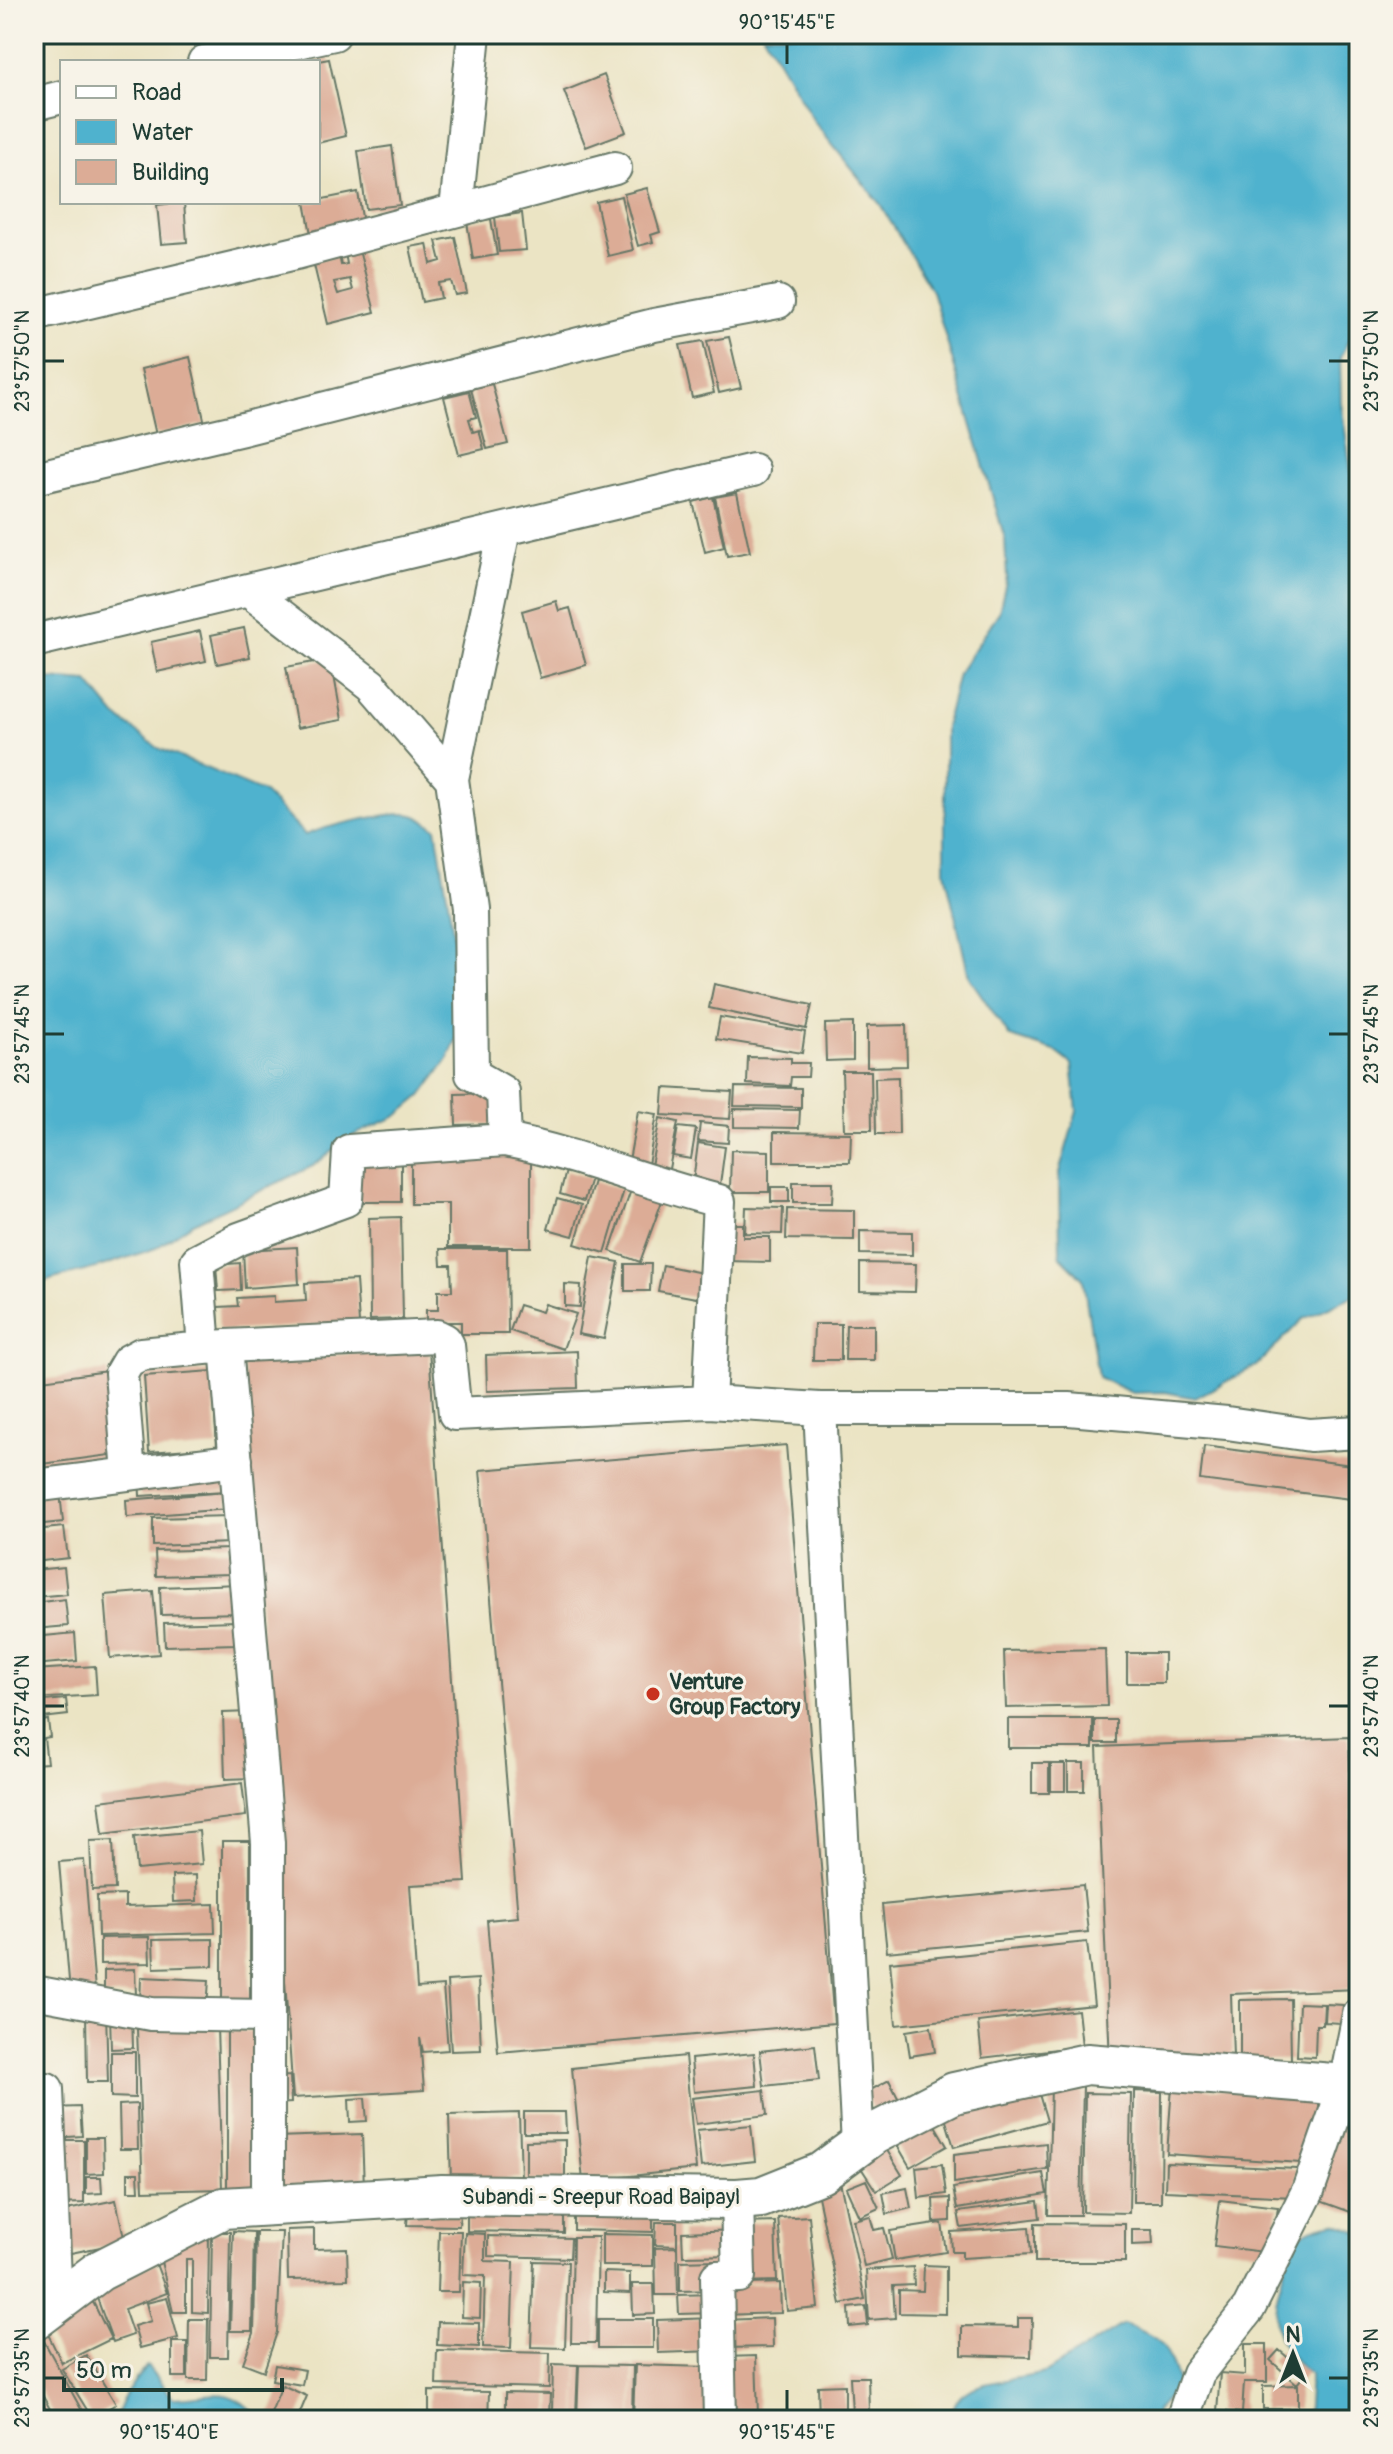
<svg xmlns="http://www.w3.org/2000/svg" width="1393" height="2454" font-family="Pangolin,sans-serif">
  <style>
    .water { fill: #4fb2ce; stroke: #377881; stroke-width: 2 }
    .building { fill: #dcac96; fill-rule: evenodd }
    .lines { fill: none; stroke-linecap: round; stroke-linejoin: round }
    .minor-casing { stroke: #676; stroke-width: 36 }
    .tertiary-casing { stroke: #676; stroke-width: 44 }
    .minor { stroke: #fff; stroke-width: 32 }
    .tertiary { stroke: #fff; stroke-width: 40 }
    .ticks { fill: none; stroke: #1f3d34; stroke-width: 3 }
    .poi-dot { fill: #c8321e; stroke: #f7f3e8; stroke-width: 3 }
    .labels { text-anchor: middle; stroke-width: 6; stroke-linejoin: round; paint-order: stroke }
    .poi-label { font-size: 22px; font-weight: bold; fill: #1f3d34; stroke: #f7f3e8; text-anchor: start }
    .street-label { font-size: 22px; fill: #1f3d34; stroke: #f7f3e8 }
    .neatline { fill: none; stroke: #1f3d34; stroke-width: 3 }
    .ticks-label { font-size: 20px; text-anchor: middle; fill: #1f3d34 }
  </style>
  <rect width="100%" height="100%" fill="#f7f3e8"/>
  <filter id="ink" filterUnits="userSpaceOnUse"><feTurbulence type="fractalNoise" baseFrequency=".0125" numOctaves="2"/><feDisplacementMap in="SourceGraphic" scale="16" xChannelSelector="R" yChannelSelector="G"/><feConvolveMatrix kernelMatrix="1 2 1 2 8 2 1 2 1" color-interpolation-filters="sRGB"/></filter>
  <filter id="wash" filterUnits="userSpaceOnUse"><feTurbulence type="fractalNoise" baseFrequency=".006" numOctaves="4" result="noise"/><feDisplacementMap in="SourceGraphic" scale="32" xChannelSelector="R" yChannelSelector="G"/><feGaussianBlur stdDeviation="1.8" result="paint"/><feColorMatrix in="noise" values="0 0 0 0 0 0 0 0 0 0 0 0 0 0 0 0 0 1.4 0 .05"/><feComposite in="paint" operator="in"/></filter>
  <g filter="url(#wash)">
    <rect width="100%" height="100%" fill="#ebe4c4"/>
    <path class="water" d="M763,34h596v286l-19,37 1,46 18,122v768l-56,26 -47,47 -61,32 -30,-6 -33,1 -34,-16 -15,-98 -23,-23 -1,-83 18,-62 -5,-47 -17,-13 -45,-14 -41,-60 -24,-106v-144l13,-53 41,-62 8,-35 -2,-38 -73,-248 -52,-87 -65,-81z
      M34,678l54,4 28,34 42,32 105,44 42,43c19,-8 89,-25 108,-20 8,2 16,9 23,13l23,140 2,61 -14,32 -26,35 -24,20 -43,19 -41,31 -120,57 -37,25 -60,20 -62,16z
      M1336,2223l23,9v188h-52l3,-45c-13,-11 -28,-27 -33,-45 -7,-21 9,-78 24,-94 9,-9 23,-11 35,-13z
      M1123,2324c43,15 43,21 56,62l-23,25 -2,9h-206c4,-7 7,-17 12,-23 17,-19 63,-16 87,-25z
      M147,2366l26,32c39,-1 54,-15 84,18l-1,4h-140c2,-18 19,-41 31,-54z"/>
    <g id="blocks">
      <path class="building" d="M329,59l17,77 -28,7v-82z
        M604,75l22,57 -40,15 -22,-56z
        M392,146l8,59 -34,4 -8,-58z
        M647,188l13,44 -9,3 2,7 -15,4 -14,-52z
        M358,192l5,32 -52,10 -6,-32h13v-2z
        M621,196l12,54 -25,6 -12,-54z
        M184,202l3,40 -26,2 -4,-39z
        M522,213l4,37 -27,2 -4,-35z
        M491,219l6,36 -24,4 -6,-37z
        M455,237l12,56 -12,2 -4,-14 -13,2 3,15 -19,4 -12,-55 17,-3 4,20 10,-3 -5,-20z
        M359,250l16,62 -47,12 -15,-63 26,-6 2,10 6,-1 -2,-11zM350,279l3,11 -15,4 -4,-12z
        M729,337l12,51 -22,5 -12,-52z
        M703,341l11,52 -22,5 -12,-53z
        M190,357l15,67 -49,11 -15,-66z
        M492,384l16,60 -21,5 -16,-60z
        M469,391l7,26 -7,2 4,13 6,-2 5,19 -25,6 -15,-58z
        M737,493l13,59 -23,4 -12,-59z
        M713,497l11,50 -19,5 -12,-50z
        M556,601l3,10 11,-3 16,57 -46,13 -18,-67z
        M244,628l6,29 -33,7 -6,-29z
        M200,631l6,30 -49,11 -6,-30z
        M331,659l11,61 -45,8 -11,-61z
        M714,984l98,21 -6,24 -97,-21z
        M720,1017l85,15 -3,21 -86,-14z
        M853,1023v37l-27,1 -1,-37z
        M906,1025l1,41 -40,1v-41z
        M748,1057l43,1v5h18l-1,14h-17l-1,9 -43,-2z
        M842,1071h29l1,59h-28z
        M898,1077l1,57h-23l-1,-56z
        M735,1087l66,1v19l-67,-1z
        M664,1088l68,4 -2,27 -68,-4z
        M495,1093v31l-39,1 -1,-31z
        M734,1109l66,1 -1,18 -65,-1z
        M638,1111l19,3 -10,56 -19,-4z
        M660,1118l18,4 -10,52 -18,-3z
        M700,1123l29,3 -1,17 -30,-2z
        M678,1127l18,2 -5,30 -18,-3z
        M774,1132l77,1 -1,29h-76z
        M698,1143l27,4 -5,38 -27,-3z
        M731,1150l38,1v41h-39z
        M411,1153h120v94h-83v-43h-37z
        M357,1157h44v45h-44z
        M566,1171l25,7 -7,23 -24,-7z
        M594,1181l30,9 -19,63 -30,-9z
        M793,1182h40l-1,21h-39z
        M771,1187h18v15h-18z
        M631,1190l31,11 -22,61 -30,-11z
        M557,1198l25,7 -9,31 -25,-7z
        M746,1207l37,1 -1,26 -37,-1z
        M787,1209l67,1v30l-68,-1z
        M401,1217l2,102 -33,1 -1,-102z
        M726,1224h17v13h27v25l-45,-1z
        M860,1231l52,1v23l-52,-1z
        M297,1247l2,37 -54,4 -2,-38z
        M440,1249h67l1,85h-47v-12h-35v-12h12v-19h14l-1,-26h-10z
        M592,1257l27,5 -15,77 -26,-5z
        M240,1263l1,27 -23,1 -2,-26z
        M860,1263l56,1 -1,28 -55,-1z
        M625,1264h26l-1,27h-25z
        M663,1265l49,10 -5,25 -49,-9z
        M356,1280l3,43 -140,8 -1,-24 20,-1 -1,-8 37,-2v6l32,-2 -1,-17z
        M565,1284l16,1 -1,22 -15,-1z
        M545,1304l31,10 -13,35 -53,-18 9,-26 23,7z
        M814,1324h27v36h-28z
        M846,1325h28v35h-29z
        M429,1349l37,533 -56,3 7,103 26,-2 5,64 -25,2 -3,-14 4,52 -131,8 -50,-737z
        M577,1351l1,37 -91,3 -1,-36z
        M108,1371l10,83 -84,11v-84z
        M212,1371l5,76 -68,5 -5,-76z
        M786,1445l48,578 -336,29 -11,-132 31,-3 -38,-447z
        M1204,1446l155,20v34l-159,-20z
        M225,1471l1,20 -86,5 -1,-20z
        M60,1492l3,30 -29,3v-30z
        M227,1492l1,17 -101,8 -1,-17z
        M229,1516l1,27 -77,3v-28z
        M64,1527l4,31 -34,4v-32z
        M231,1549l1,25 -76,2 -1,-25z
        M64,1567l3,27 -33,3v-27z
        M239,1584l1,29 -79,2 -1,-28z
        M153,1591l6,63 -49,4 -5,-63z
        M65,1599l3,27 -34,3v-26z
        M237,1621v23l-72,2 -1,-23z
        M75,1633l2,28 -43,4v-28z
        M1105,1649l2,57 -101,2 -2,-57z
        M1127,1653h37v30h-37z
        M95,1666l2,29 -63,4v-29z
        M66,1699l2,16 -34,4v-17z
        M250,1712l3,66 -28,1 -2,-66z
        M1008,1719h85v29h-85z
        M48,1720l2,17 -6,1 3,25 -13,1v-42z
        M1095,1720h21v23h-21z
        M1349,1737l10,252 -128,5 2,63 -123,5 -13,-315z
        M1032,1763h17v30h-17z
        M1068,1763h16v28h-16z
        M1051,1764h14v27h-14z
        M242,1783l4,33 -143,18 -4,-33z
        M199,1831l3,33 -65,6 -3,-33z
        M113,1840l2,49 -23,1 -2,-49z
        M222,1841h28v165l-28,-1z
        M84,1860l11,130 -25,2 -11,-130z
        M196,1875l1,26 -24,1 -1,-26z
        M1083,1885l5,47 -201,20 -5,-47z
        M125,1895v12l89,-3 1,29 -117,3 -1,-40z
        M149,1937l1,26 -50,1v-26z
        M213,1939v27l-59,2 -1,-28z
        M1087,1942l7,63 -198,20 -6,-63z
        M135,1969l1,26 -32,1v-26z
        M141,1977l68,3 -2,28 -67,-3z
        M478,1979l3,71 -30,1 -4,-70z
        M1290,1999l1,61h-51v-60z
        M1299,2003l25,1 -1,21h-7l-1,32 -18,-1z
        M1326,2004l17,1 -2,18 -16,-1z
        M1078,2010l4,36 -100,12 -4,-36z
        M86,2011h20l2,71h-21z
        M132,2013l1,35 -22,1 -1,-35z
        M217,2027l5,162 -79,2 -6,-162z
        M931,2027l4,25 -25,4 -4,-25z
        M227,2031h29v159h-29z
        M815,2045l4,35 -55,6 -4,-35z
        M111,2052h24v46l-24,-1z
        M754,2053l3,33 -63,6 -3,-33z
        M685,2056l11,113 -113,12 -11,-113z
        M290,2076l1,27 -17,1 -2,-27z
        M889,2080l14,28 -24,12 -14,-27z
        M1036,2084l11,37 -93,26 -11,-36z
        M1051,2085l32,1 -3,129h-32z
        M1172,2086l148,11 -5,67 -148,-10z
        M764,2090l3,25 -71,9 -4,-26z
        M1134,2091l28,1 -1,110h-28z
        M1085,2093l46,1 -2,119 -46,-1z
        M365,2098l2,23 -17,1 -1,-23z
        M1344,2099l15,6v110l-50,-18z
        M137,2104l1,45h-18l-1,-44z
        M80,2107l2,29 -28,2 -2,-30z
        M524,2112h41l1,21h-42z
        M519,2113l2,65 -70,3 -2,-66z
        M929,2115l18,31 -37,21 -18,-31z
        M751,2125l4,36 -54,6 -4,-37z
        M362,2134l2,53 -86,2 -2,-52z
        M86,2138h17l1,35 -18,1z
        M53,2140h31v63l-30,1z
        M565,2140v41h-39v-40z
        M1046,2143l1,26 -93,14v-29z
        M885,2147l17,28 -26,16 -18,-28z
        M1166,2163l131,6 -2,28 -130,-6z
        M942,2164l4,30 -27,4 -3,-31z
        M128,2173h10l1,18h-11z
        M1043,2173l4,21 -90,15 -4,-21z
        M86,2177h15l1,16 -16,1z
        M866,2180l13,28 -20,9 -13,-29z
        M840,2182l25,117 -24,5 -25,-117z
        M907,2188l4,20 -24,6 -4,-21z
        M950,2198v23l-16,1 -1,-23z
        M116,2200l9,42 -59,12 -9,-42z
        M1220,2200l58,7 -6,46 -58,-7z
        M1038,2201l2,17 -79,10 -3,-16z
        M467,2211l97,3v19l-97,-2z
        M408,2212l52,1 -1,13 -52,-1z
        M574,2215l79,3v14l-79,-2z
        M809,2216l9,92 -31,3 -9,-93z
        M870,2216l4,14 10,-2 8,31 -28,7 -11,-46z
        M656,2222h21v24l-22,-1z
        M775,2222l2,59 -32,1 -1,-59z
        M942,2223l4,29 -51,8 -5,-29z
        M1035,2223l90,1v38h-90z
        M1029,2227l2,27 -69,4v-6h-10l-1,-20z
        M314,2229v20l33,-1 1,31 -60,1 -1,-50z
        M737,2230v25l-54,1 -1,-24z
        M1132,2230h20l1,14 -21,1z
        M233,2231l21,1 -2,99h-22z
        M439,2231h22l-2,61h-22z
        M209,2232l-1,81 -16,-1v-53h-6v53h-13l-15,-63z
        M212,2232h18l-2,125h-18z
        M256,2232h26l-5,100 -13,39 -21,-8 11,-30z
        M465,2233l20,1v27l29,1 -3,86 -28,-1 2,-71 -22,-1z
        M602,2234l51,1v31h-51z
        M488,2236l83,2 -1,20 -82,-2z
        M573,2237h25l-2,106h-25z
        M677,2247l1,48h-22l-1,-47z
        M716,2260l1,30 -37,1v-30z
        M534,2261l34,1 -3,86 -34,-1z
        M156,2264l11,29 -43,16 9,26 -20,7 -20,-55z
        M924,2265l22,1v48l-47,-1v-23l24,1z
        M913,2267l1,18 -21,1 2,32 -26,2 -3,-50z
        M604,2272l26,1v20l-26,-1z
        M463,2282l18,1 -1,35 -18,-1z
        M780,2283l1,30 -59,2 -1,-30z
        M632,2284h22l1,30 -22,1z
        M714,2294l1,19 -36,1 -1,-19z
        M167,2298l11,40 -38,10 -6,-22 17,-5 -5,-18z
        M93,2302l18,37 -49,24 -18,-37z
        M866,2306l2,19 -18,2 -1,-19z
        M714,2318l1,33 -57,2 -1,-33z
        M772,2318l1,29 -49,1 -1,-28z
        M1018,2318h14l-1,39 -69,-2v-29l56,1z
        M189,2319h19l-1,61h-19z
        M598,2319h55v29h-55z
        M438,2322l41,1v24l-42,-2z
        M39,2332l48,88h-31l-22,-40v-45z
        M172,2342h15v35h-15z
        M1245,2344h22v38h-23l-2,31 -25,-2 3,-38 25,2z
        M437,2350l113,3 -1,35 -113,-3z
        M1279,2350l27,23 -9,11 -27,-24z
        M86,2355l30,49 -24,14 -30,-49z
        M756,2356l2,59 -31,1 -2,-59z
        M553,2364l25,1 -2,50 -24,-1z
        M275,2365l30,5 -3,15 -30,-5z
        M579,2365l54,1 -1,54h-55z
        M635,2365l73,2 -2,53h-73z
        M850,2377h18l1,35h-17z
        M282,2385l25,11 -10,24h-29z
        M845,2385v35h-26l-1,-34z
        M1298,2385v24h-35v-23z
        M34,2390l18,30h-18z
        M429,2391l60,1 -1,28h-59z
        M505,2393l45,1 -1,21 -44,-1z"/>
    </g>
  </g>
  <g filter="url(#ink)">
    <use href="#blocks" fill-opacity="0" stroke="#676" stroke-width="2"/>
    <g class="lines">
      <defs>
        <path id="minor" d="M204,62l130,-28
          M34,104l28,-7
          M456,210l18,-176
          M34,315l262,-62 319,-85
          M34,478l209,-49 411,-104 124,-23
          M249,591l122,94 81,94 18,131 2,164 31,18 2,48c73,14 142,43 214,61l-10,201
          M34,641l719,-171
          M452,779l52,-249
          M226,1346l42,497v362
          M204,1347l-7,-86 42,-22 107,-39 3,-49 156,-11
          M820,1409l38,737
          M129,1474l107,-14
          M34,1486l95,-12 -8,-101 7,-12 13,-7 85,-8 211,-10 8,4 3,5 7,69 254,-12 111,7h249l158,14 83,12 49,-3
          M34,1992l117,22 117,2
          M47,2089l9,215
          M720,2420l-3,-143 22,-1 -2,-77
          M1182,2420l16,-47 51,-65 59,-117 37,-106 14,-71"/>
        <path id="tertiary" d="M34,2320l65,-49 124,-63 219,-13 295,4 24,-2 60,-24 53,-39 80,-41 133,-29 258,21 14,6"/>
      </defs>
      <use href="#minor" class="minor-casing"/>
      <use href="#tertiary" class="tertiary-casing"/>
      <use href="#minor" class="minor"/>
      <use href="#tertiary" class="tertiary"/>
    </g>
  </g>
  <path class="ticks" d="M787,44v20M44,361h20M1329,361h20M44,1034h20M1329,1034h20M44,1706h20M1329,1706h20M44,2378h20M1329,2378h20M169,2390v20M787,2390v20"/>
  <circle class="poi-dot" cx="653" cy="1694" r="8"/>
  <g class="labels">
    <g class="poi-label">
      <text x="669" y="1689">Venture<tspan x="669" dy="25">Group Factory</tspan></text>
    </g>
    <g class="street-label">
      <text x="601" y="2204">Subandi - Sreepur Road Baipayl</text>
    </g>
  </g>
  <rect width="1393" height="2454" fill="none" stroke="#f7f3e8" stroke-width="88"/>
  <rect x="60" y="60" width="260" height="144" fill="#f7f3e8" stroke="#a1aaa0" stroke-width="2"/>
  <rect x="76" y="86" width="40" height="12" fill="#ffffff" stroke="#a1aaa0" stroke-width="2"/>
  <text x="132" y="100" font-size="24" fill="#1f3d34">Road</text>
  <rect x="76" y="120" width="40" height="24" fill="#4fb2ce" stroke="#a1aaa0" stroke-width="2"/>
  <text x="132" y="140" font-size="24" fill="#1f3d34">Water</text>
  <rect x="76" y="160" width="40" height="24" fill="#dcac96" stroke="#a1aaa0" stroke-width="2"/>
  <text x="132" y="180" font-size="24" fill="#1f3d34">Building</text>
  <g transform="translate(1293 2354)" stroke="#f7f3e8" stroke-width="6" paint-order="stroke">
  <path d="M0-6L14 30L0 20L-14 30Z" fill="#1f3d34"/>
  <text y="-12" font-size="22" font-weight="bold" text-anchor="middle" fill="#1f3d34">N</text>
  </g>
  <path d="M64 2378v12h218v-12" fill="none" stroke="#1f3d34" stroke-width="4"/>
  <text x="76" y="2378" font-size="24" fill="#1f3d34" stroke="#f7f3e8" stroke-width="6" paint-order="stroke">50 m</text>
  <rect x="44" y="44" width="1305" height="2366" class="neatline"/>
  <g class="ticks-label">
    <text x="787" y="29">90°15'45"E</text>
    <text transform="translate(22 361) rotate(-90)" y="7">23°57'50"N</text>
    <text transform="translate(1371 361) rotate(-90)" y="7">23°57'50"N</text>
    <text transform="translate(22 1034) rotate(-90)" y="7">23°57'45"N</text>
    <text transform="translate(1371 1034) rotate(-90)" y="7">23°57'45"N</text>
    <text transform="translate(22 1706) rotate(-90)" y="7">23°57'40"N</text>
    <text transform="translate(1371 1706) rotate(-90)" y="7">23°57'40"N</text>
    <text transform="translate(22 2378) rotate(-90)" y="7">23°57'35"N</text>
    <text transform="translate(1371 2378) rotate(-90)" y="7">23°57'35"N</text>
    <text x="169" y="2439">90°15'40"E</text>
    <text x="787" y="2439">90°15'45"E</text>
  </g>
</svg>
